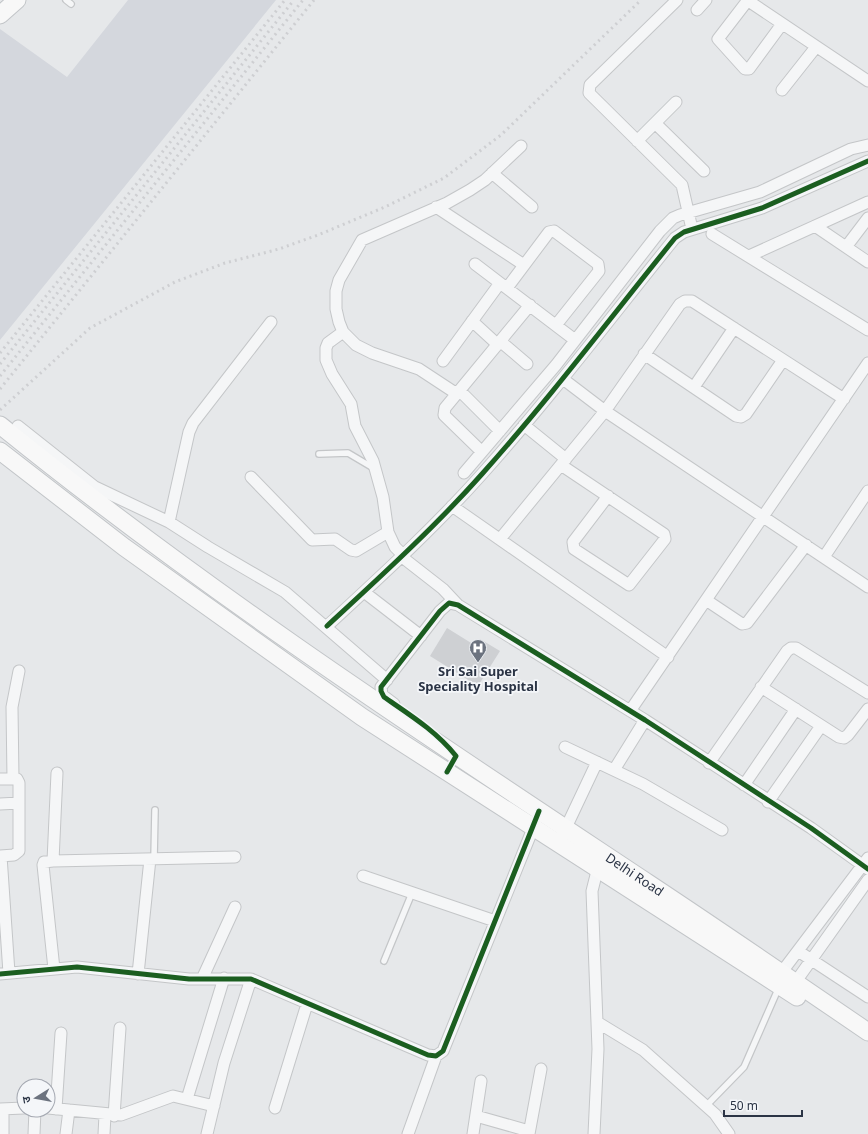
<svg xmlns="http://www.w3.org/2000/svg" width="868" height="1134" font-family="'Noto Sans','Noto Sans Devanagari',sans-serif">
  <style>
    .built { fill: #d4d7dd }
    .building { fill: #ced0d3 }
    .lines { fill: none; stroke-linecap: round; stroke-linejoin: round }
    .lane-casing { stroke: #c4c6c8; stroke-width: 8 }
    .street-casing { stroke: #c4c6c8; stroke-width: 13 }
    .primary-casing { stroke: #c2c5c8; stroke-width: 19 }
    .lane { stroke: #f5f6f7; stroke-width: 5.5 }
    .street { stroke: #f5f6f7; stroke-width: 11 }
    .primary { stroke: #f8f8f8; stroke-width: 17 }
    .rail { stroke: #cecfd2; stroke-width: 3; stroke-dasharray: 2 4; stroke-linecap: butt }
    .cycleway-casing { stroke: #f4f6f9; stroke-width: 8 }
    .cycleway { stroke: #1b5e20; stroke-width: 5 }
    .labels { text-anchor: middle; stroke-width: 3.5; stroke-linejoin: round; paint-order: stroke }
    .poi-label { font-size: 13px; font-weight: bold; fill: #2b3445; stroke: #f4f6f9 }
    .street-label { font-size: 13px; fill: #2b3445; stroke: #f4f6f9 }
  </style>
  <rect width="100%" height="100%" fill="#e6e8ea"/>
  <path class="built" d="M128,0h148l-276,340v-311l67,48z"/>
  <path class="building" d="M447,628l29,18 4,-7 20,12 -22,35 -48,-30z"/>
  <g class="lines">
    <defs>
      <path id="lane" d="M66,0l5,4
        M319,454l29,-1 27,16
        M154,859l1,-49
        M384,961l28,-68
        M706,1106l38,-39 35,-80"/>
      <path id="street" d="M677,0l-87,85 -1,8 93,92 10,44
        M747,0l121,81
        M748,0l-30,39 27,30h4l33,-45
        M697,10l9,-10
        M782,90l34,-43
        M655,123l49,48
        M637,141l39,-39
        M492,173l40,34
        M436,207l88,58
        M815,226l53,36
        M712,234l156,96
        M846,247l22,-29
        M749,256l119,-54
        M475,264l100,76
        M507,288l42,-56 5,-1 44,33 1,7 -43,54
        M472,321l25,23
        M343,332l-15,11 -2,5v12l6,14 19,30 4,22 18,35 10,36 5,35 7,15 8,8
        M500,341l27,23
        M644,354l92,62 5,1 5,-3 37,-54
        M443,361l57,-78
        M563,379l42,32 263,176
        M694,387l40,-59
        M459,390l41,41
        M457,394l-38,-25 -47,-16 -16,-8 -13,-13 -4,-10 -3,-13v-18l3,-11 23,-40 85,-37 23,-13 15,-10 36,-34
        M524,425l42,34
        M18,426l77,61 74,35 39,25 77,45 102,88
        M482,452l-38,-37 1,-7 85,-103
        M561,465l103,69 1,5 -36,46 -55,-36 -1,-7 35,-46
        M464,473l92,-108 104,-134 13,-13 7,-3 80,-23 91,-43 17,-4
        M251,477l61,63 23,-1 16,11 5,1 32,-19
        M452,506l216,151
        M169,522l20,-90 4,-9 78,-101
        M500,539l105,-128 75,-107 5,-3h7l152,98
        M402,557l41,32 15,16
        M824,557l44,-66
        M364,592l57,44
        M706,600l36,24 5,-1 59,-78
        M327,626c53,-49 107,-98 155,-152 68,-76 129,-157 193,-236l9,-6 78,-24 106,-47
        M761,687l78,50 5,1 4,-3 20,-26
        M394,704l-12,-9 -1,-8 59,-76 9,-8 9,2 187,115 166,108 57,41
        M630,711l238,-348
        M565,747l78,37 79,46
        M709,763l78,-112 4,-3h5l72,45
        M614,770l31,-50
        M0,779h17l2,4v68l-5,4 -14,1
        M13,779l-1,-72 7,-36
        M744,785l52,-76
        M768,802l53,-76
        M0,804l19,-1
        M563,834l34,-72
        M1,856l8,117
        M53,861l4,-88
        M363,876l132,45
        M798,951l70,46
        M54,969l-11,-104 1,-3 9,-1 182,-4
        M0,974l77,-7 112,12h62l177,76 8,1 7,-5 93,-230
        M138,974l12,-115
        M778,977l90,-119
        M202,979l33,-72
        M792,987l76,-107
        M597,1022l46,28 72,64 14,20
        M187,1099l37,-121
        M48,1108l73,7 52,-19 41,10
        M275,1108l32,-104
        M0,1109l24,-1
        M56,1109l5,-76
        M114,1116l6,-88
        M476,1116l53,15
        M3,1134v-25
        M34,1134l1,-24
        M66,1134l3,-24
        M104,1134l1,-19
        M207,1134l17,-71 27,-84
        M408,1134l28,-78
        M473,1134l8,-53
        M529,1134l12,-65
        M594,1134l4,-85 -6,-158 7,-28"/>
      <g id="primary">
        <path d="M0,15l17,-15"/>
        <path id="s1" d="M0,425c206,167 428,312 648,458 74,49 147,99 220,149"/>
        <path d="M0,451l124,96 238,170 435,280"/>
      </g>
    </defs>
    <use href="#lane" class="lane-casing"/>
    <use href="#street" class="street-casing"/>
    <use href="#primary" class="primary-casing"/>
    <use href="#lane" class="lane"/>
    <use href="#street" class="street"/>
    <use href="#primary" class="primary"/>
    <path class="rail" d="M0,353l285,-353
      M0,364l294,-364
      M0,376l303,-376
      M0,389l314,-389
      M0,410l90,-82 85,-46 50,-19 54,-14 39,-14 67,-28 59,-29 57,-43 140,-135"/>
    <defs>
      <path id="cycleway" d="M327,626c53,-49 107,-98 155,-152 68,-76 129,-157 193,-236l9,-6 78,-24 106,-47
        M447,772l9,-16c-20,-25 -46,-41 -72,-59l-3,-6v-4l59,-76 9,-8 9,2 187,115 166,108 57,41
        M0,974l77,-7 112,12h62l177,76 8,1 7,-5 96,-240"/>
    </defs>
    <use href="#cycleway" class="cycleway-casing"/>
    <use href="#cycleway" class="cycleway"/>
  </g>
  <defs>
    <symbol id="hospital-pin" viewBox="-11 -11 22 30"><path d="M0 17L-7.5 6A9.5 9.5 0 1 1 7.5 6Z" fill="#6c737f" stroke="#f4f6f9"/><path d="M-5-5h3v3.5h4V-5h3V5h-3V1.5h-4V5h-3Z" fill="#fff"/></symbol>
  </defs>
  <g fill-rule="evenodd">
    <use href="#hospital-pin" x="468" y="638" width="20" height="27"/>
  </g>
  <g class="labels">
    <g class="poi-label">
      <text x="478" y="676">Sri Sai Super<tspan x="478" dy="15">Speciality Hospital</tspan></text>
    </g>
    <g class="street-label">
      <text dy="5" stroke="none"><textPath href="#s1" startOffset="778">Delhi Road</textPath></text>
    </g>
  </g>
  <g transform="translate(36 1098) rotate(259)"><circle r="19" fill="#f4f6f9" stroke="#a4a8b1"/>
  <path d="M0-3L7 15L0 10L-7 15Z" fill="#6c737f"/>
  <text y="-6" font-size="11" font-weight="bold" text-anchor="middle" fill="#2b3445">उ</text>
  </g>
  <path d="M724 1110v6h78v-6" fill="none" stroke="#2b3445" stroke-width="2"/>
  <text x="730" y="1110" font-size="12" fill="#2b3445" stroke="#f4f6f9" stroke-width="3" paint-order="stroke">50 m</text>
</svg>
